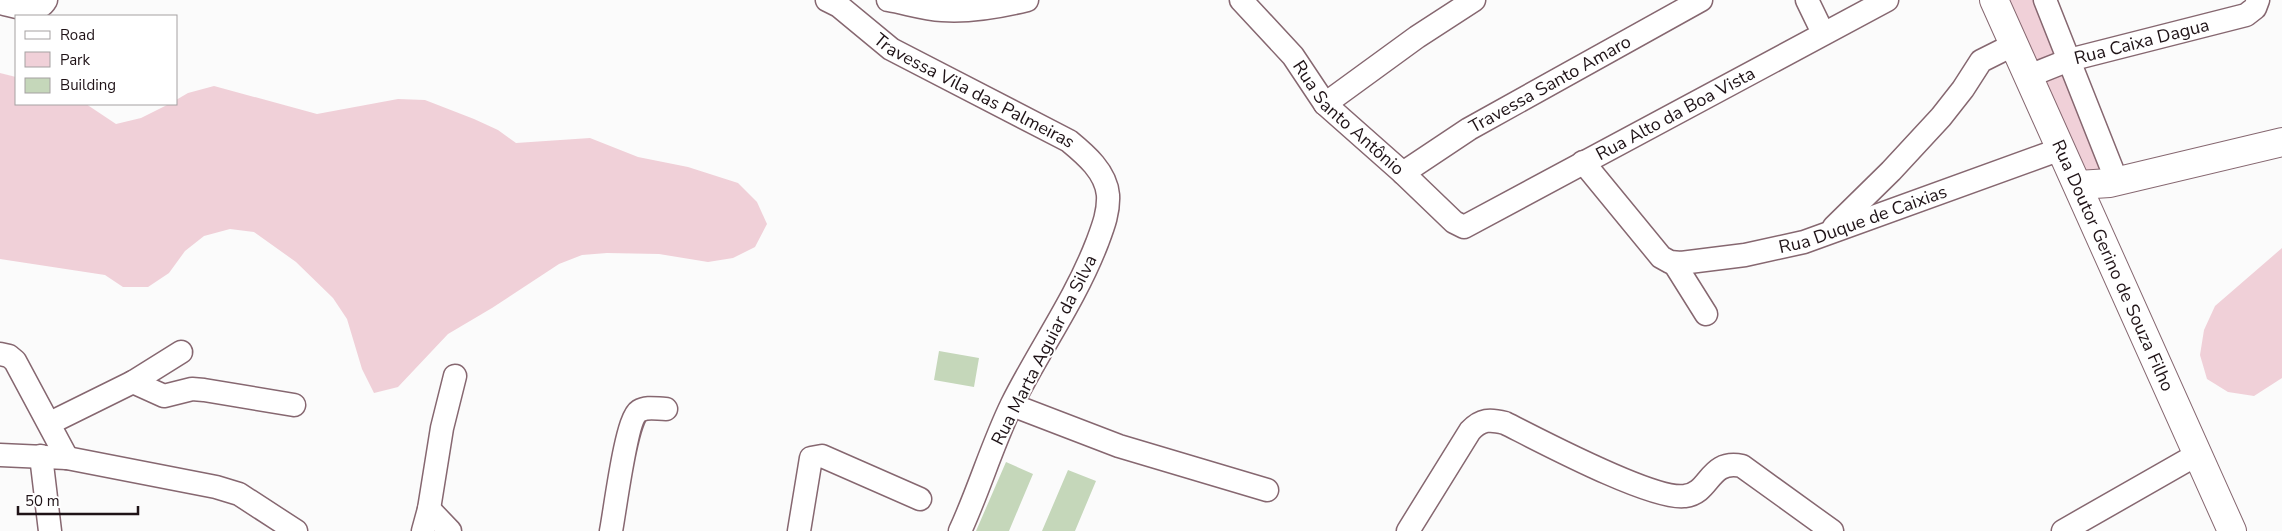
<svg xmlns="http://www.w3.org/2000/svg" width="2282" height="531" font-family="'Nunito Sans',sans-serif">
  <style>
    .green { fill: #f0d0d8 }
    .building { fill: #c5d7ba }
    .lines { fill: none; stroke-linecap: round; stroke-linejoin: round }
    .minor-casing { stroke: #866770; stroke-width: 25 }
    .major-casing { stroke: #866770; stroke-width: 30 }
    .minor { stroke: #fff; stroke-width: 22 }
    .major { stroke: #fff; stroke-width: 28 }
    .labels { text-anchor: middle; stroke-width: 4; stroke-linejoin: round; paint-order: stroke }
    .street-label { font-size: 18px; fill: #1f1317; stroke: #fff }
  </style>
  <rect width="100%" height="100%" fill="#fbfbfb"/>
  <path class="green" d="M2002,0h38l73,174 -28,10z
    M0,73l16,4v27h70l30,20 25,-6 28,-14h7v-4l12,-7 26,-7 103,28 81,-15 27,1 49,19 24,11 18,13 74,-5 48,19 50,10 50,16 19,19 10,22 -12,23 -22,11 -25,4 -49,-8 -52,-1 -25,2 -23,9 -67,44 -44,26 -50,53 -24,6 -12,-24 -15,-50 -14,-21 -37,-36 -42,-30 -24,-3 -26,7 -19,15 -16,22 -21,14h-25l-18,-12 -105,-16z
    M2282,248v130l-28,18 -26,-4 -21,-13 -7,-24 4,-25 11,-24z"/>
  <path class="building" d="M939,351l40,7 -5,29 -40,-7z
    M1006,462l27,12 -24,57h-33z
    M1068,470l28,11 -21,50h-33z"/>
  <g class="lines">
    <defs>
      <g id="minor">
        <path id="s1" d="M827,0l12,6 52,43 178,92c17,14 37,31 39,54 1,17 -5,32 -11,48 -22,57 -58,107 -85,161 -20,41 -33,86 -52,127"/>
        <path d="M888,0c18,3 36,9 54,10 28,2 57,-3 85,-10"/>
        <path id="s2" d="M1241,0l52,56 32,48 78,69 51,49 10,5 423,-227"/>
        <path d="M1807,0l16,33"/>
        <path d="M2045,0l67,169"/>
        <path d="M0,3c15,3 37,13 46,-3"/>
        <path id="s3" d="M2029,76l40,-16 177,-45 9,-7 3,-8"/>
        <path d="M1325,104l92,-67 57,-37"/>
        <path id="s4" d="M1583,162l78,95 9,5 11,1 64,-8 59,-13 257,-93"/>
        <path id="s5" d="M1403,173l66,-44 232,-129"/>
        <path d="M1834,227l57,-56 50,-54 22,-28 18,-28 34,-17"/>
        <path d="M1674,263l32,51"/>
        <path d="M0,354l9,2 6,5 52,97"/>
        <path d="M133,382l31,14 28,-7 12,1 90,15"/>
        <path d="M1012,405l107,41 148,44"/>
        <path d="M50,423l83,-41 48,-30"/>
        <path d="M0,455l67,3 149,29 23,7 57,37"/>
        <path d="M41,456l9,75"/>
        <path d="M429,509l21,22"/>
        <path d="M423,531l6,-22 13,-81 13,-52"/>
        <path d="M611,531c4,-20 15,-112 28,-120 8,-5 18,-2 27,-2"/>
        <path d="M799,531l12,-73 11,-2 98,43"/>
        <path d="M1408,531l62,-100c11,-12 20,-12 35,-8 34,17 148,78 180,73 26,-3 23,-37 57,-30l90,65"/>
        <path d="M2063,531l135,-77"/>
      </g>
      <g id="major">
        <path id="s6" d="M1994,0l238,531"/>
        <path d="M2078,185l32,-2 172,-41"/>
      </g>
    </defs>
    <use href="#minor" class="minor-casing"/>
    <use href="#major" class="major-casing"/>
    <use href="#minor" class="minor"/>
    <use href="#major" class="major"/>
  </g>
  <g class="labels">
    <g class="street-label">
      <text dy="6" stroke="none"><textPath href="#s3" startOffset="118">Rua Caixa Dagua</textPath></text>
      <text dy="6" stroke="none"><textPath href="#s5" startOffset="172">Travessa Santo Amaro</textPath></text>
      <text dy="6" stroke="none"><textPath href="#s1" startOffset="174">Travessa Vila das Palmeiras</textPath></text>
      <text dy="6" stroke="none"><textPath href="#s2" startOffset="560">Rua Alto da Boa Vista</textPath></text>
      <text dy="6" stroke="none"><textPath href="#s2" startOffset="160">Rua Santo Antônio</textPath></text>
      <text dy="6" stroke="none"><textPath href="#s4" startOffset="332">Rua Duque de Caixias</textPath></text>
      <text dy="6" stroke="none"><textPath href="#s6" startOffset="291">Rua Doutor Gerino de Souza Filho</textPath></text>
      <text transform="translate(1044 350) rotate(-63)" y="6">Rua Marta Aguiar da Silva</text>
    </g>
  </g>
  <rect x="15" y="15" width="162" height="90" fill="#ffffff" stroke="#a5a1a2"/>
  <rect x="25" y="31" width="25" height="8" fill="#ffffff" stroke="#a5a1a2"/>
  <text x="60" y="40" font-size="15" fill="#1f1317">Road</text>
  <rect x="25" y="52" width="25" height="15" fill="#f0d0d8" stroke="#a5a1a2"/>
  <text x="60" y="65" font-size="15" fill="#1f1317">Park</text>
  <rect x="25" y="78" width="25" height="15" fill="#c5d7ba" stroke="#a5a1a2"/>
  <text x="60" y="90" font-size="15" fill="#1f1317">Building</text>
  <path d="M18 506v8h120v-8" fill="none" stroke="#1f1317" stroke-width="2.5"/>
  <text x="25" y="506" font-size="15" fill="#1f1317" stroke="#ffffff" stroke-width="4" paint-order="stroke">50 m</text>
</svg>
